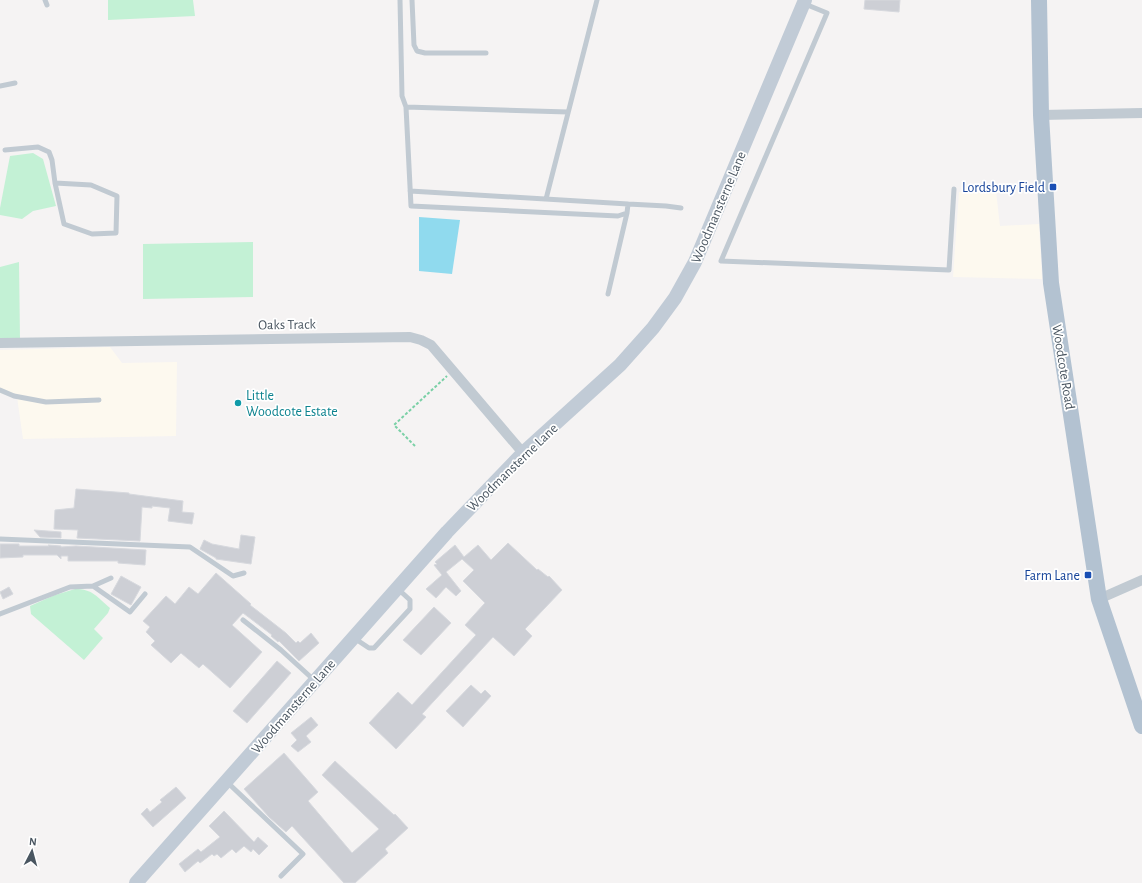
<svg xmlns="http://www.w3.org/2000/svg" width="1142" height="883" font-family="'Alegreya Sans',sans-serif">
  <style>
    .commercial { fill: #fdf9ef }
    .green { fill: #c3f1d5 }
    .water { fill: #90daee }
    .building { fill: #cdcfd5; stroke: #d7d9de }
    .lines { fill: none; stroke-linecap: round; stroke-linejoin: round }
    .path { stroke: #7ad0a6; stroke-width: 2; stroke-dasharray: 3 2; stroke-linecap: butt }
    .lane { stroke: #c1cad2; stroke-width: 5 }
    .street { stroke: #c1cad2; stroke-width: 10 }
    .secondary { stroke: #c1cbd6; stroke-width: 14 }
    .primary { stroke: #b3c2d1; stroke-width: 16 }
    .transit-dot { fill: #1a4fb4; stroke: #fff; stroke-width: 1.5 }
    .culture-dot { fill: #0f9aa8; stroke: #fff; stroke-width: 1.5 }
    .labels { text-anchor: middle; stroke-width: 3.5; stroke-linejoin: round; paint-order: stroke }
    .transit-label { font-size: 14px; fill: #164399; stroke: #fff; text-anchor: end }
    .street-label { font-size: 14px; fill: #4a5661; stroke: #fff }
    .culture-label { font-size: 14px; fill: #0d838f; stroke: #fff; text-anchor: start }
  </style>
  <rect width="100%" height="100%" fill="#f5f3f3"/>
  <path class="commercial" d="M996,191l4,35 39,-2 3,55 -89,-2 6,-85z
    M110,347l12,16 55,-1 -1,74 -153,3 -6,-42 -17,-4v-43z"/>
  <path class="green" d="M108,0h85l2,16 -87,4z
    M33,153l10,6 13,47 -23,5 -11,8 -22,-4v-7l10,-52z
    M253,242v55l-110,2v-55z
    M19,262l1,78h-20v-73z
    M75,589c18,0 22,8 35,19l-2,5 -14,16 9,9 -19,22 -53,-46 -1,-8 25,-11z"/>
  <path class="water" d="M419,217l41,3 -8,54 -33,-3z"/>
  <path class="building" d="M865,0h35l-1,12 -35,-3z
    M76,489l53,4v1l54,7 -1,11 12,1 -2,11 -24,-3 2,-13 -18,-2v2l-10,-1 -2,34 -63,-3 1,-8 -24,-1 1,-19 19,-2z
    M34,530l27,2v6l-21,-1z
    M241,535l14,2 -4,27 -35,-5v-1l-16,-9 4,-9 8,4 27,5z
    M508,543l29,27 1,-1 10,8 1,-1 13,14 -37,39 7,7 -18,20 -21,-19 -71,77 4,3 -30,32 -27,-26 29,-31 14,13 64,-70 -11,-10 19,-21 1,-1 -22,-22 11,-11 -12,-11 -16,13 15,19 -5,5 -10,-9 -10,11 -10,-9 16,-14 -8,-10 3,-1 -2,-2 20,-17 9,12 14,-12 13,15z
    M0,544h19v2h30l-1,-1 13,1v1l15,-1 70,4 -1,15 -27,-2v-2h-50v-5h-7v3l-4,-4h-34v2l-23,1z
    M216,573l35,31 -1,1 36,28 10,10 2,-2 2,2 11,-10 8,10 -20,18 -20,-20 -1,1 -7,-6 1,-1 -29,-22 -11,12 30,27 -32,36 -27,-24 -4,4 -18,-15 -10,10 -20,-18 4,-4 -9,-9 4,-5 -7,-6 23,-25 9,8 14,-17 9,7z
    M121,576l20,11 -10,18 -20,-11z
    M9,587l4,7 -10,5 -3,-7z
    M434,607l17,16 -30,32 -18,-15z
    M277,661l14,12 -44,50 -14,-12z
    M471,685l10,9 4,-4 6,6 -28,31 -17,-16z
    M311,717l7,8 -12,11 5,6 -13,10 -7,-6 6,-6 -6,-7z
    M284,753l34,39 -10,9 44,52 27,-24 -57,-54 13,-14 59,54 1,-1 13,14 -23,21 3,4 -33,30h-11l-52,-57 -6,6 -17,-15 -25,-28z
    M176,787l10,11 -33,29 -12,-13 6,-6 3,4 12,-10 -2,-2z
    M224,811l30,31 4,-5 10,9 -9,9 -6,-6 -2,3 -7,-6 -8,7 -4,-4 -11,9 -4,-4 -3,2 -2,-2 -12,9 -2,-2 -13,11 -6,-8 19,-15 3,3 19,-15 -11,-11z"/>
  <g class="lines">
    <path class="path" d="M415,446l-21,-21 53,-49"/>
    <path class="lane" d="M45,0l2,5
      M400,0l2,96 4,11 5,99 207,10 9,-3 1,-9 -218,-13
      M412,0l2,45 3,6 8,2h61
      M805,4l22,9 -106,248 228,9 5,-81
      M0,86l15,-3
      M406,107l162,5
      M5,150l33,-3 11,5 3,8 3,23 36,2 26,11 -1,37 -24,1 -28,-10 -9,-41
      M546,199l51,-199
      M628,204l38,2 15,2
      M608,294l19,-81
      M0,390l14,6 32,6 53,-2
      M0,539l190,8 43,29 11,-3
      M93,586l18,-8
      M0,614l70,-27 23,-1 37,26 15,-18
      M243,620l38,30 33,30
      M354,638l15,10h5l36,-39v-9l-12,-11
      M227,782l76,72 -22,22"/>
    <path class="street" d="M1041,115l101,-2
      M0,343l410,-6 11,3 10,5 92,108
      M1099,599l43,-19"/>
    <path class="secondary" d="M136,883l311,-351 76,-79 97,-88 33,-37 22,-30 20,-36 110,-262"/>
    <path class="primary" d="M1039,0l2,115 10,168 48,316 43,127"/>
  </g>
  <g class="transit-dot">
    <rect x="1049" y="183" width="8" height="8" rx="2"/>
    <rect x="1084" y="571" width="8" height="8" rx="2"/>
  </g>
  <circle class="culture-dot" cx="238" cy="403" r="4"/>
  <g class="labels">
    <g class="transit-label">
      <text x="1045" y="192">Lordsbury Field</text>
      <text x="1080" y="580">Farm Lane</text>
    </g>
    <g class="street-label">
      <text transform="translate(718 207) rotate(-67)" y="5">Woodmansterne Lane</text>
      <text transform="translate(287 324) rotate(-1)" y="5">Oaks Track</text>
      <text transform="translate(1064 367) rotate(81)" y="5">Woodcote Road</text>
      <text transform="translate(512 467) rotate(-44)" y="5">Woodmansterne Lane</text>
      <text transform="translate(293 706) rotate(-49)" y="5">Woodmansterne Lane</text>
    </g>
    <g class="culture-label">
      <text x="246" y="400">Little<tspan x="246" dy="16">Woodcote Estate</tspan></text>
    </g>
  </g>
  <g transform="translate(32 851) rotate(6)" stroke="#ffffff" stroke-width="3" paint-order="stroke">
  <path d="M0-3L7 15L0 10L-7 15Z" fill="#4a5661"/>
  <text y="-6" font-size="11" font-weight="bold" text-anchor="middle" fill="#4a5661">N</text>
  </g>
</svg>
